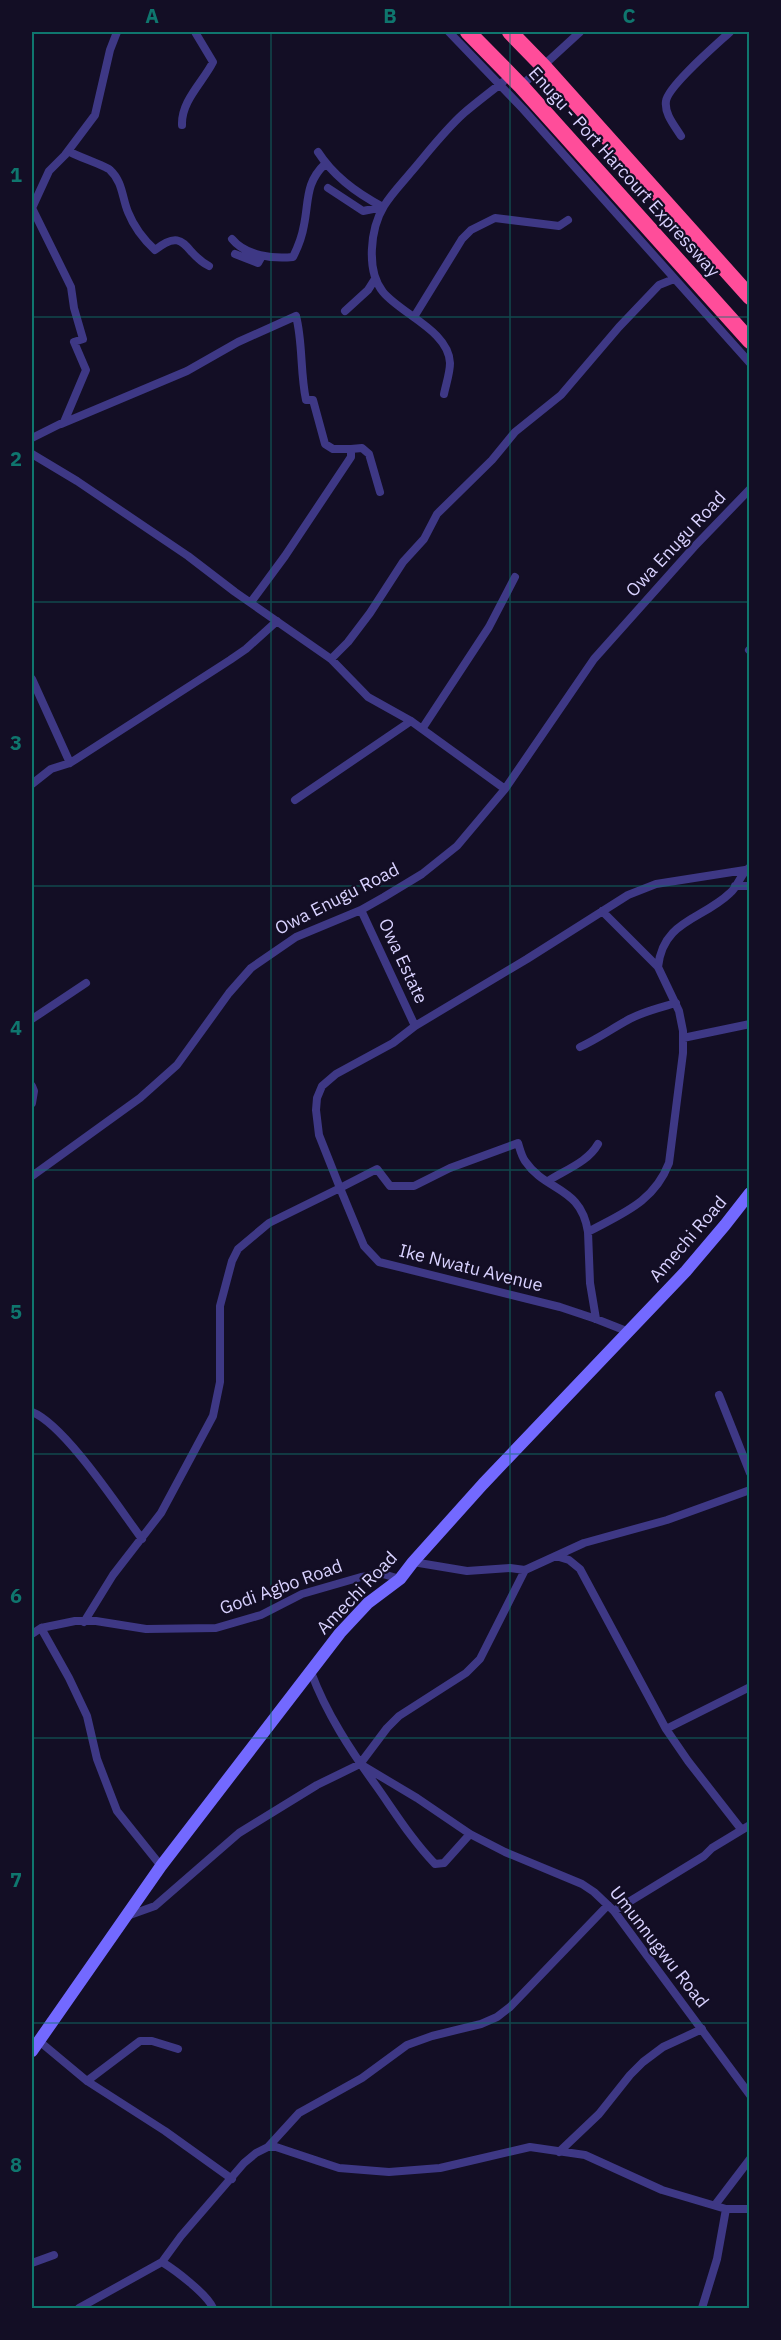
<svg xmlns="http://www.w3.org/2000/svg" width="781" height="2340" font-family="'IBM Plex Sans',sans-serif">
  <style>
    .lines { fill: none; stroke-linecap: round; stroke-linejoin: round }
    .street { stroke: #3e3885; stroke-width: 8 }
    .secondary { stroke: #7369ff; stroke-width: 12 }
    .highway { stroke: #ff4d9a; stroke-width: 16 }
    .grid { fill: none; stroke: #0f766e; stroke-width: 1.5; stroke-opacity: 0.55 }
    .labels { text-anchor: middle; stroke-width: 4.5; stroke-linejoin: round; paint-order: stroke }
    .street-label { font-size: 18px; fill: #d9d2ff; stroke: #130e25 }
    .neatline { fill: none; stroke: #0f766e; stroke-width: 2 }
    .grid-label { font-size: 20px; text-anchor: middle; font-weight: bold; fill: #0f766e }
  </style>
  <rect width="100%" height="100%" fill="#130e25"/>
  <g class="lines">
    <path class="street" d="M449,32l74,77 227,254
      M521,86l59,-54
      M182,125c-1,-24 21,-43 31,-63l-18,-30
      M681,136c-6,-10 -17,-22 -15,-35 2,-15 51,-57 64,-69
      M68,151c8,5 38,15 42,19 13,12 12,28 18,42 6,15 15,27 27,38 31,-25 29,4 54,16
      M318,152c16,25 40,42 65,55
      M328,188l35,23 20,-4
      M232,239c14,17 41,20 61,18 5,-10 9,-20 11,-32 5,-24 1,-42 21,-61
      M235,254l23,9 4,-7
      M345,311l23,-21 7,-11
      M414,317l48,-78 9,-9 24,-12 64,8 9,-6
      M444,394c2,-10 6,-21 6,-31 -1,-32 -49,-49 -67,-71 -17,-21 -13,-63 1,-86 8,-13 19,-24 28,-35 17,-20 33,-41 52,-58 13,-11 26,-21 39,-31
      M61,424l126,-53 51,-29 58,-26c7,27 4,56 10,84h7l12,44 8,5h18v8l-66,99 -34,46
      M32,438l32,-16 22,-52 -12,-28 9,-3 -9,-31 -3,-21 -39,-79 17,-37 16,-16 30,-40 15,-65 7,-18
      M351,449l11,-1 7,6 11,38
      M32,454l45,27 111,75 47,36 96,67 37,38 43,24 94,68
      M749,650l1,1
      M331,659l17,-17 22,-29 33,-51 21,-23 13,-25 55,-54 23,-28 46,-37 58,-68 40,-42 15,-6
      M32,679l38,84
      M422,729l67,-102 26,-50
      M32,784l19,-15 19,-6 160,-103 16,-11 31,-28
      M295,800l116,-79
      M735,886h15
      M361,910l54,116
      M658,967c5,-47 44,-47 72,-74 9,-8 10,-19 20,-26
      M32,1019l54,-36
      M683,1038l67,-14
      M580,1047c17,-8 30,-17 46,-26 15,-9 33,-13 50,-18
      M32,1086l2,5 -2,12
      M32,1176l108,-78 37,-33 52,-72 22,-25 45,-31 65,-27 23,-13 38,-23 35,-28 48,-57 89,-130 100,-112 56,-58
      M548,1181c17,-11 40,-19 50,-37
      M588,1232c-7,-46 -42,-40 -63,-71 -4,-6 -5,-12 -7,-18l-68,25 -36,18h-24l-13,-17 -37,19 -21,-53 -3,-25 1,-12 5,-12 14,-12 57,-31 22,-17 112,-67 101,-64 28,-11 89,-14
      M596,1319l-6,-36 -2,-51c35,-19 66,-30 81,-69l14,-110v-22l-4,-20 -21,-44 -56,-56
      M719,1395l31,78
      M32,1412c33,13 87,96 110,127
      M556,1556l13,4 11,9 86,160 22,32 53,68
      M413,1562l54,9 43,-3 15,2 59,-27 83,-23 83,-30
      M84,1622l29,-47 48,-62 52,-97 7,-34v-76l12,-45 6,-12 31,-26 71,-35 24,58 15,16 181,45 36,12 33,13
      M41,1628l28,50 18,38 10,43 20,52 44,55
      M32,1634l9,-6 34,-7h21l50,8 70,-1 45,-13 41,-21 59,-17 22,-3 17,5
      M311,1672c15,41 40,79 66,115 19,27 35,53 58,77l9,-1 26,-29
      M666,1729l84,-42
      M360,1764l57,34 53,36 35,18 77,32 12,8 20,19 136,184
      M614,1911l90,-55 8,-8 38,-23
      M127,1916l28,-10 84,-73 78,-48 43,-21 27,-36 12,-12 67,-43 14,-14 45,-89
      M39,2041l48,40 78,50 67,48
      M87,2081l53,-40h12l26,8
      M268,2147h8l63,21 50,4 51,-4 90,-21 55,8 77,35 64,19h24
      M559,2152l40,-38 31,-39 13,-13 20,-15 39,-18
      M715,2205l35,-46
      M162,2262c13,8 45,32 51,46
      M32,2263l22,-8
      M79,2308l83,-46 19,-26 63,-73 12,-10 12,-6 31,-34 63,-35 45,-33 25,-9 49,-12 16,-7 13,-10 98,-102
      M702,2308l15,-49 9,-50"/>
    <path class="secondary" d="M32,2051l129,-185 179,-233 28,-30 32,-24 13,-17 70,-78 203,-213 39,-46 25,-32"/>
    <path class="highway" d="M468,32l53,54 229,255
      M510,32l34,35 206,230"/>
  </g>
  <path class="grid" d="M271,32v2276M510,32v2276M32,317h718M32,602h718M32,886h718M32,1170h718M32,1454h718M32,1738h718M32,2023h718"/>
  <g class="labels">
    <g class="street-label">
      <text transform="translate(624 172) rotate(48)" y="6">Enugu - Port Harcourt Expressway</text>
      <text transform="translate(676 544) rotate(-47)" y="6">Owa Enugu Road</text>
      <text transform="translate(337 899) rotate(-27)" y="6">Owa Enugu Road</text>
      <text transform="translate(403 961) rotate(65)" y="6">Owa Estate</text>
      <text transform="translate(688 1239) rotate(-49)" y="6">Amechi Road</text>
      <text transform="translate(471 1268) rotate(14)" y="6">Ike Nwatu Avenue</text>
      <text transform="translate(281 1587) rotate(-20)" y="6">Godi Agbo Road</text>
      <text transform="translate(357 1593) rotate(-46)" y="6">Amechi Road</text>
      <text transform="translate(659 1947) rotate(52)" y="6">Umunnugwu Road</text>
    </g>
  </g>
  <rect width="781" height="2340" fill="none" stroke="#130e25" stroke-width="66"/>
  <rect x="33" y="33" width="715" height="2274" class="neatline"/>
  <g class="grid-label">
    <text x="152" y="23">A</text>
    <text x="390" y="23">B</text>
    <text x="629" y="23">C</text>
    <text x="16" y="182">1</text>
    <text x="16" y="466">2</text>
    <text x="16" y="750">3</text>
    <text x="16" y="1035">4</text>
    <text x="16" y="1319">5</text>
    <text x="16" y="1603">6</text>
    <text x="16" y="1887">7</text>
    <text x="16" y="2172">8</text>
  </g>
</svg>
